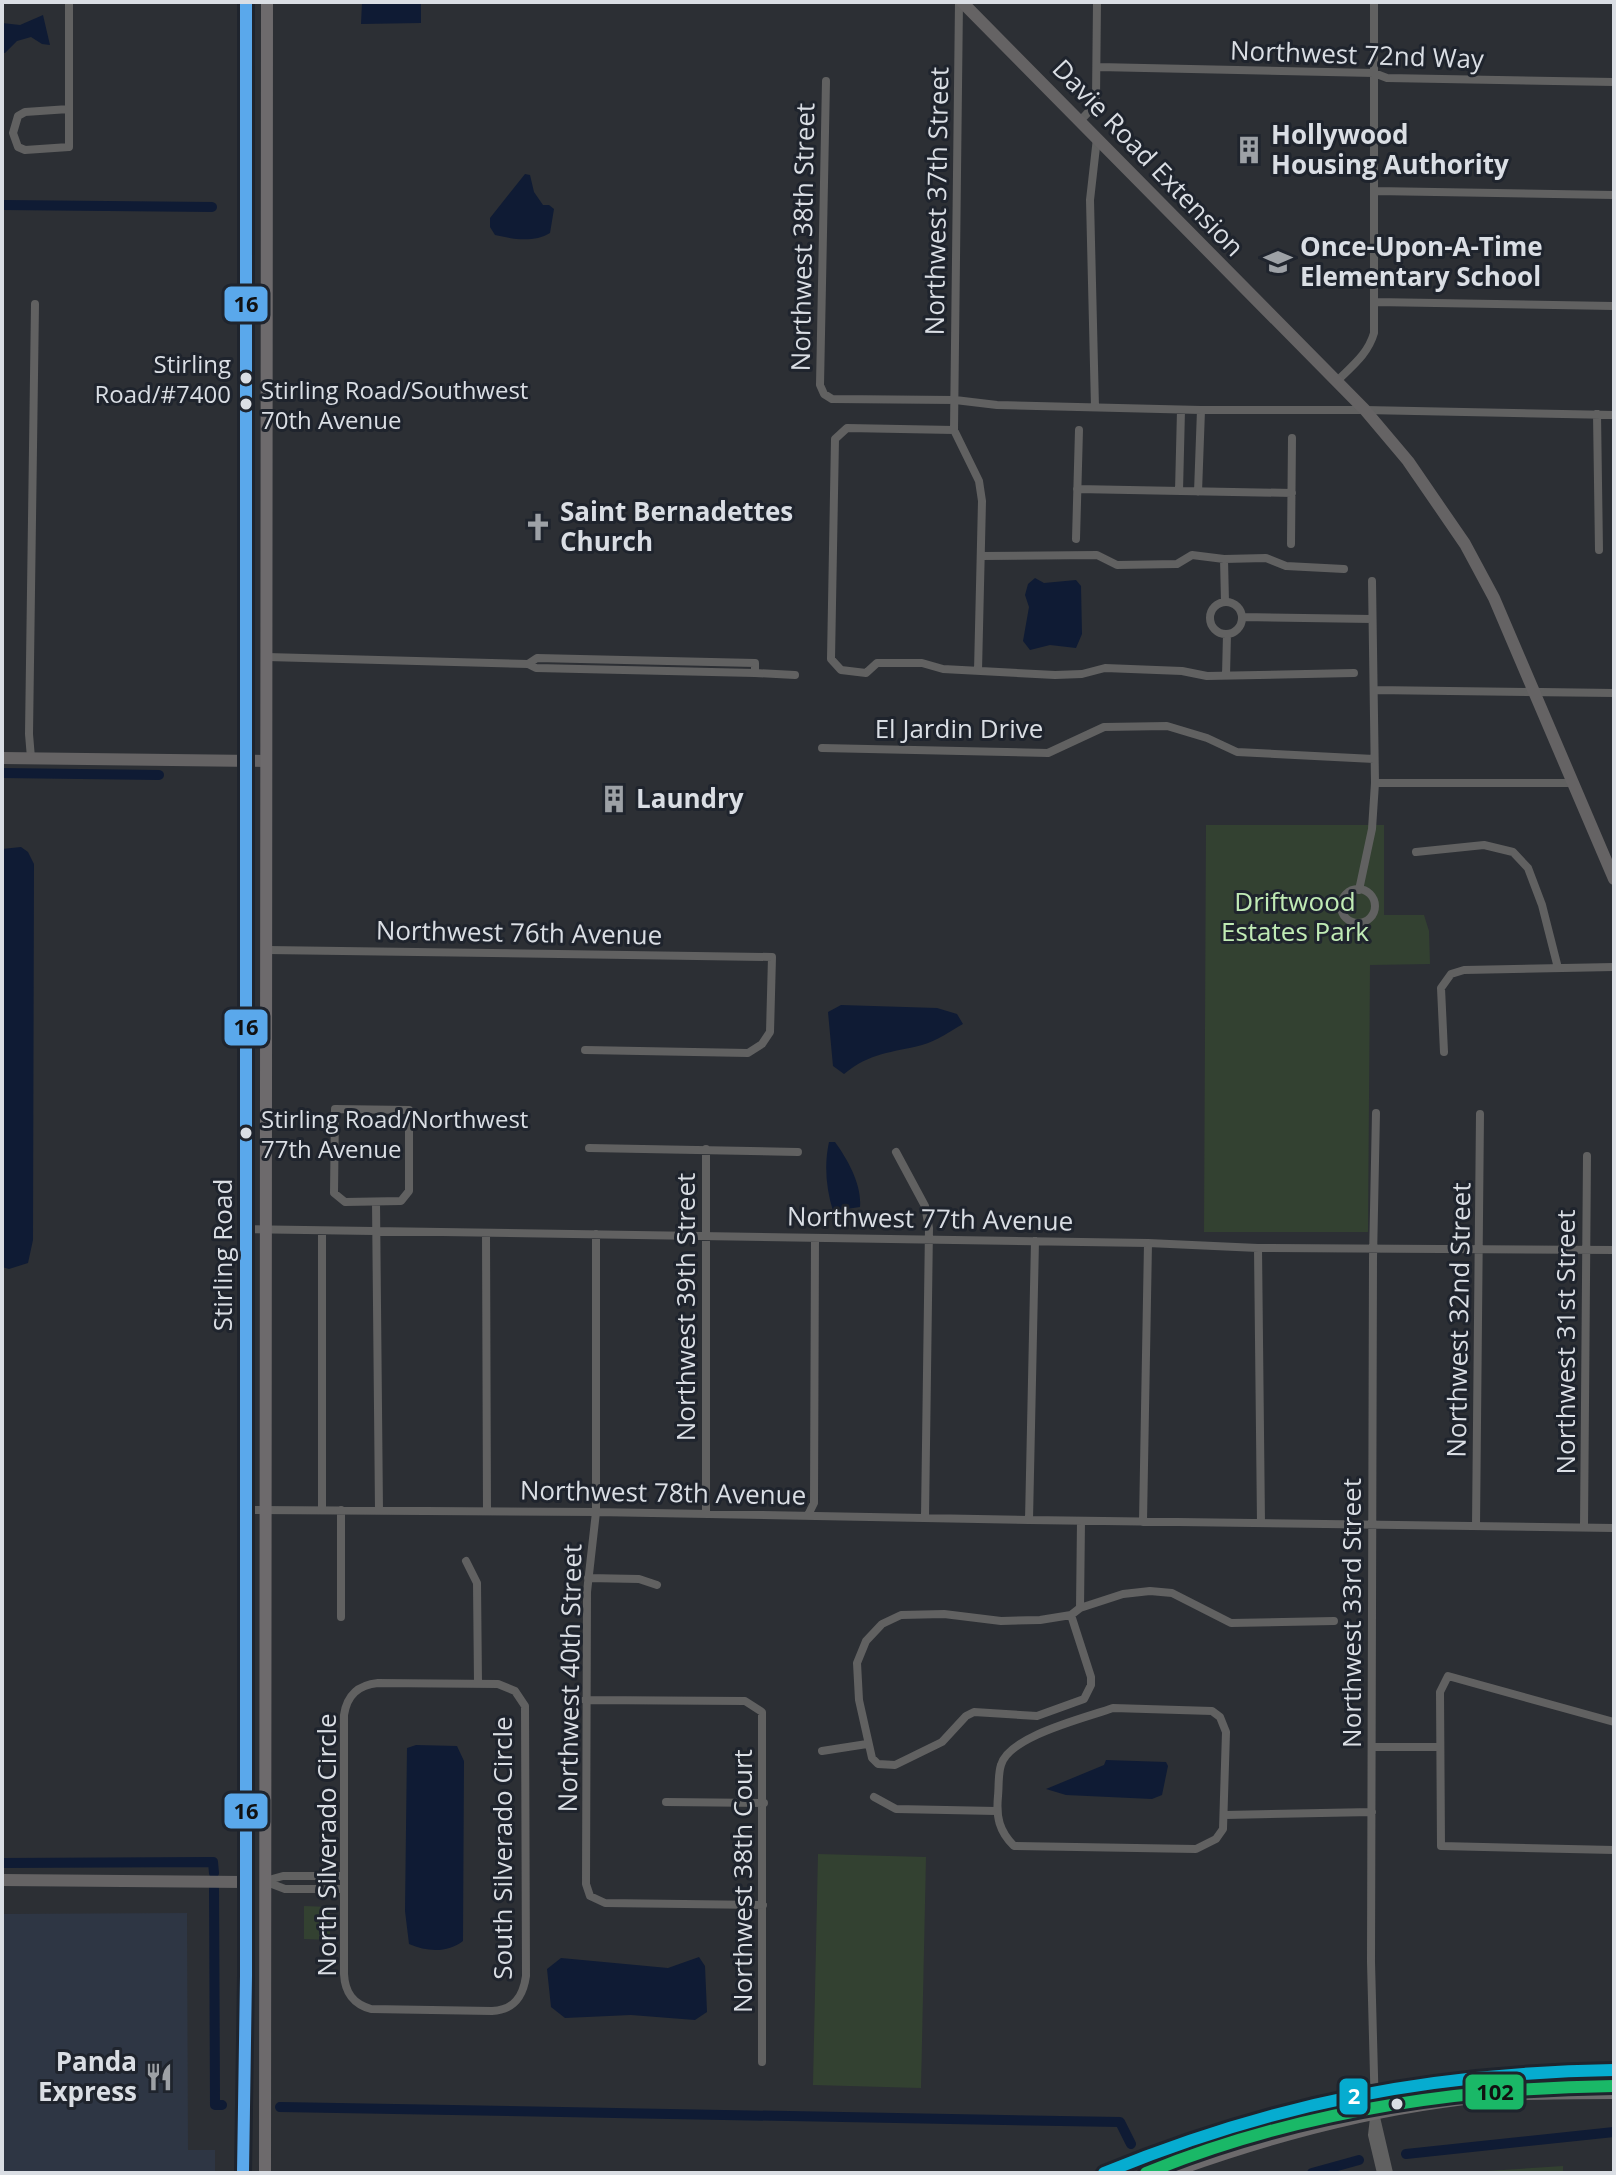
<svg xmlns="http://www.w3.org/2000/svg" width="1616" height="2175" font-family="'Open Sans',sans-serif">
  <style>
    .built { fill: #2e3644 }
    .green { fill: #334131 }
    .water { fill: #0f1b34 }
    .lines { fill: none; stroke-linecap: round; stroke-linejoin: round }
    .canal { stroke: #0f1b34; stroke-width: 10 }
    .street { stroke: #616161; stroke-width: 8 }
    .secondary { stroke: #656364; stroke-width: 12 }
    .primary { stroke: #6d6a6c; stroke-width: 12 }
    .bus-1-casing { stroke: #1f242d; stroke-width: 18 }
    .bus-2-casing { stroke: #1f242d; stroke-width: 18 }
    .bus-3-casing { stroke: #1f242d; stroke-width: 18 }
    .bus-1 { stroke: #5aa8eb; stroke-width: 12 }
    .bus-2 { stroke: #06acd0; stroke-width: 12 }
    .bus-3 { stroke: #1ab867; stroke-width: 12 }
    .bus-dot { fill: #dadee4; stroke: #1f242d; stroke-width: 3 }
    .labels { text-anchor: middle; stroke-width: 6; stroke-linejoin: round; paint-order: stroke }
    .bus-label { font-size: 24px; fill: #dadee4; stroke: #1f242d; text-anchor: start }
    .street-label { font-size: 26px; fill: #dadee4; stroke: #1f242d }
    .poi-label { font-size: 26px; font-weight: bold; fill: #dadee4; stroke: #1f242d; text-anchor: start }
    .park-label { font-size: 26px; fill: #c0ebb5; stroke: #1f242d }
    .line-badge { stroke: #1f242d; stroke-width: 3 }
    .badge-label { font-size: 22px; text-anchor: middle; font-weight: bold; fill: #fff }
    .pale-badge-label { font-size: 22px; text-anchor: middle; font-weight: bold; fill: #111 }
  </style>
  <rect width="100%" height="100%" fill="#2c2f34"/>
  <path class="built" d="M187,1913l1,237h27v23h-213v-259z"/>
  <path class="green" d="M1206,825h178v90h40l5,16 1,33 -60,1 -2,267h-164z
    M818,1854l108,3 -5,231 -108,-3z
    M304,1906l26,1v33l-26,-1z
    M1563,2166v7h-107z"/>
  <path class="water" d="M362,2h59v21l-60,1z
    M43,15l7,30 -8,-1 -11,-7 -14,4 -12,12h-3v-30l18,2z
    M525,174l5,1 4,17 9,13h6l5,4 -4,24c-16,10 -38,6 -55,2l-5,-8v-9z
    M1035,578l9,5 32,-3 5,6 1,48 -6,14 -26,-3 -20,5 -7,-9 6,-34 -4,-12 3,-11z
    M21,847l7,5 6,12 -1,376 -5,23 -19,6 -7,-2v-418z
    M841,1005l96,3 20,6 6,10c-13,7 -26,17 -41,21 -31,8 -51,7 -78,29l-11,-8 -5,-54z
    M829,1142h6c13,18 27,43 25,65l-27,4c-7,-23 -9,-46 -4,-69z
    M416,1745l41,1 7,15 -1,180c-15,12 -36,11 -54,3l-4,-33 2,-163z
    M1106,1760l60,2 2,4 -6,29 -10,4 -86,-4 -20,-6 58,-24z
    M699,1957l6,9 2,46 -12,8 -64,-5 -66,3 -14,-11 -4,-38 14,-11 107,10z"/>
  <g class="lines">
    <path class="canal" d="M2,205l210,2
      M2,773l157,2
      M2,1863l211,-1 1,11
      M214,1889l1,216h7
      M280,2107l840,15 11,22
      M1406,2154l208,-22
      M1312,2173l47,-13"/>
    <path class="street" d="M959,2l-5,428 25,51 3,20 -4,170
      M1098,67l276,6 13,5 227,4
      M826,81l-6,304 4,9 8,5 123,1 42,5 204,5h164l249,5
      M69,109l-44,3 -7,4 -5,17 5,14 7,3 44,-3v-145
      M1080,121l14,-15 2,-8 1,-96
      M1375,191l239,4
      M1375,302l239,4
      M1337,381c15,-15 31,-27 37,-48v-331
      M1095,407l-5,-207 7,-62
      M1597,414l2,136
      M954,430l-107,-2 -12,11 -4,220 10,11 25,3 11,-10h45l21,6 112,6 27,-1 23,-6 77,3 25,5 147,-3
      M1077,489l215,4
      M1179,491l2,-81
      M1198,492l3,-82
      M1076,539l3,-109
      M1291,544l1,-106
      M981,556l116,-1 20,10 60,-1 15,-9 32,4 42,-1 20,8 58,3
      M1224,559l1,43
      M1210 618a16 16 0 1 1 32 0a16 16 0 1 1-32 0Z
      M1242,617l130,2
      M267,657l261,7
      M537,658l218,5v10l-219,-5 -8,-4z
      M755,673l40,2
      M1226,675l1,-41
      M1374,690l240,3
      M822,748l226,5 56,-26 63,-1 40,12 30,14 137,7
      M31,758l-2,-24 6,-430
      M1375,783h198
      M1416,852l68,-7 29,7 15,16 14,37 16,63
      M1341 906a17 17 0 1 1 34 0a17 17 0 1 1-34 0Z
      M1359,890l13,-61 3,-46 -3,-202
      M267,950l505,7 -2,75 -8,12 -14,9 -163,-3
      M1444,1052l-3,-64 10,-14 13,-4 150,-3
      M335,1109l74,1v81l-8,10 -56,1 -11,-9z
      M1376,1113l-3,145 -2,704 4,151 14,60
      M589,1148l209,4
      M896,1152l29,54 4,22 -4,289
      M376,1202l3,308
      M245,1229l903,14 110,5 356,2
      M486,1233l1,278
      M596,1234v278l-9,80 -1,292 4,12 15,7 158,2
      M1258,1248l3,275
      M244,1510l352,2 433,8 585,8
      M322,1510v-279
      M706,1514v-365
      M808,1515l6,-12 1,-265
      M1029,1520l6,-279
      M1143,1522l5,-279
      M1476,1526l4,-412
      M1584,1527l3,-371
      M466,1561l11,22 1,100
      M588,1578l51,1 18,6
      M1080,1608l1,-87
      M1071,1615l20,62v8l-7,14 -47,17 -63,-4 -8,4 -24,26 -47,23 -17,-1 -6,-6 -13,-58 -2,-37 9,-22 16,-17 19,-9 43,-1 57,7 39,-1 31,-5 9,-7 43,-14 27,-3 22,2 59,30 103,-2
      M341,1617v-107
      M378,1683l120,1 17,7 10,15 1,270c-3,21 -12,34 -34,35l-121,-2c-18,-5 -26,-16 -27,-35v-259c3,-20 14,-30 34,-32z
      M585,1700l160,1 17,11v350
      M1113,1708l99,3 8,6 6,15 -3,97 -7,10 -20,10 -182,-3c-15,-15 -18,-29 -16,-50 1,-10 0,-22 3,-31 8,-29 84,-47 112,-57z
      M1614,1722l-166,-46 -8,16 1,154 173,4
      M1373,1747h67
      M822,1751l45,-7
      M874,1797l22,12 100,2
      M666,1802l98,1
      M1225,1815l147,-3
      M264,1881l21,8h58
      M265,1881l18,-5h61
      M1574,2091l17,-9h23
      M1374,2118l-2,17 9,38"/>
    <path class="secondary" d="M962,2l403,408 43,51 57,83 29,54 120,281
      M2,758l264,3
      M2,1880l243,2"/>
    <path class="primary" d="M243,2173l3,-197 -2,-221 2,-1753
      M265,2173l2,-2171
      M1104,2173c157,-70 339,-105 510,-103
      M1169,2173c88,-32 180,-58 273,-71 57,-9 115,-9 172,-9"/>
    <defs>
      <path id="bus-1" d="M243,2173l3,-197v-1974"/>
      <path id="bus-2" d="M1104,2173c170,-70 326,-100 510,-103"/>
      <path id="bus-3" d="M1146,2173c149,-61 308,-85 468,-87"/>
    </defs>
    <use href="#bus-1" class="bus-1-casing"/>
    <use href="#bus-2" class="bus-2-casing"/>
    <use href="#bus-3" class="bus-3-casing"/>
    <use href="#bus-1" class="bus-1"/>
    <use href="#bus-2" class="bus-2"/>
    <use href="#bus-3" class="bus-3"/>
  </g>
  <defs>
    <symbol id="building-bare" viewBox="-9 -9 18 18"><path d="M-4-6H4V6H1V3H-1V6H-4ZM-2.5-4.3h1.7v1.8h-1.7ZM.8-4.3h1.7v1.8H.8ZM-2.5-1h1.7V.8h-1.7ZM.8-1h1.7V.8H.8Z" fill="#9da1a6" stroke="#1f242d" stroke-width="2.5" paint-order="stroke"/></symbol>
    <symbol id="school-bare" viewBox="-9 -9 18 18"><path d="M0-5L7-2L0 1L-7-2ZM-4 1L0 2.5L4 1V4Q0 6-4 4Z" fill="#9da1a6" stroke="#1f242d" stroke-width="2.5" paint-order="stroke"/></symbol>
    <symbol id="church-bare" viewBox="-9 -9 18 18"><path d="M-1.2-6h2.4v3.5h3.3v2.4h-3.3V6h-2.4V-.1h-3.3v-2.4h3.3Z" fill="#9da1a6" stroke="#1f242d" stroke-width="2.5" paint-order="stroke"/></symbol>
    <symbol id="restaurant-bare" viewBox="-9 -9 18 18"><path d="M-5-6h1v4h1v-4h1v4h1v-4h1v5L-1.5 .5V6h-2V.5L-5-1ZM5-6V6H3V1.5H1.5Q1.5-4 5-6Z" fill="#9da1a6" stroke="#1f242d" stroke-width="2.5" paint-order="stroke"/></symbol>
  </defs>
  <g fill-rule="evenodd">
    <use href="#building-bare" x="1229" y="130" width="40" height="40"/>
    <use href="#school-bare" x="1258" y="242" width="40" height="40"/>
    <use href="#church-bare" x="518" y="507" width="40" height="40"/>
    <use href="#building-bare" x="594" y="779" width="40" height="40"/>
    <use href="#restaurant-bare" x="139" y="2057" width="40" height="40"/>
  </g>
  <g class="bus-dot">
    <circle cx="246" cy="378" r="7"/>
    <circle cx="246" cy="404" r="7"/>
    <circle cx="246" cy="1133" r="7"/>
    <circle cx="1397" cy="2104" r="7"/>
  </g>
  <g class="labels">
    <g class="bus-label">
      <text x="231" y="373" text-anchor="end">Stirling<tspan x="231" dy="30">Road/#7400</tspan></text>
      <text x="261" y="399">Stirling Road/Southwest<tspan x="261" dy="30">70th Avenue</tspan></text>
      <text x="261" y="1128">Stirling Road/Northwest<tspan x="261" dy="30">77th Avenue</tspan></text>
    </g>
    <g class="street-label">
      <text transform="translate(1357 55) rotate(2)" y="9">Northwest 72nd Way</text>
      <text transform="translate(1148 158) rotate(46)" y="9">Davie Road Extension</text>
      <text transform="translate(937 201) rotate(-89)" y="9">Northwest 37th Street</text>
      <text transform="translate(803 237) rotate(-89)" y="9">Northwest 38th Street</text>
      <text x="959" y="738">El Jardin Drive</text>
      <text transform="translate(519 933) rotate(1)" y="9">Northwest 76th Avenue</text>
      <text transform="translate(930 1219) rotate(1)" y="9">Northwest 77th Avenue</text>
      <text transform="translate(223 1255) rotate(-90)" y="9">Stirling Road</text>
      <text transform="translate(686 1307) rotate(-90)" y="9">Northwest 39th Street</text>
      <text transform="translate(1459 1320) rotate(-89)" y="9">Northwest 32nd Street</text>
      <text transform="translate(1566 1342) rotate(-90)" y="9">Northwest 31st Street</text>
      <text transform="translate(663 1493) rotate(1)" y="9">Northwest 78th Avenue</text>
      <text transform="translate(1352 1613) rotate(-90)" y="9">Northwest 33rd Street</text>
      <text transform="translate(570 1678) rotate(-89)" y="9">Northwest 40th Street</text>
      <text transform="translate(327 1845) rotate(-90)" y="9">North Silverado Circle</text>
      <text transform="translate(503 1848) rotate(-90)" y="9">South Silverado Circle</text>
      <text transform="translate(743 1881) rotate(-90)" y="9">Northwest 38th Court</text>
    </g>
    <g class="poi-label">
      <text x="1271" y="144">Hollywood<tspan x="1271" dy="30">Housing Authority</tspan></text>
      <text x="1300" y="256">Once-Upon-A-Time<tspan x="1300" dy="30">Elementary School</tspan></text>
      <text x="560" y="521">Saint Bernadettes<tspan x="560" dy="30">Church</tspan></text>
      <text x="636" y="808">Laundry</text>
      <text x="137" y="2071" text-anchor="end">Panda<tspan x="137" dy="30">Express</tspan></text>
    </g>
    <g class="park-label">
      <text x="1295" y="911">Driftwood<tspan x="1295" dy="30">Estates Park</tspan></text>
    </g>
  </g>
  <g class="line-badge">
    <rect x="223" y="285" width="46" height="38" rx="8" fill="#5aa8eb"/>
    <rect x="223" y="1008" width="46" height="39" rx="8" fill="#5aa8eb"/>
    <rect x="223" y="1792" width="46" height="38" rx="8" fill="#5aa8eb"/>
    <rect x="1464" y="2073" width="61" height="38" rx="8" fill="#1ab867"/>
    <rect x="1338" y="2077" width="31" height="39" rx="8" fill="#06acd0"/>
  </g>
  <g class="badge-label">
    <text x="1354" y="2104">2</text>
  </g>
  <g class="pale-badge-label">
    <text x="246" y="312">16</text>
    <text x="246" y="1035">16</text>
    <text x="246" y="1819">16</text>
    <text x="1495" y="2100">102</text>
  </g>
  <rect width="1616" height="2175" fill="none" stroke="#dadee4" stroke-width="8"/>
</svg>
